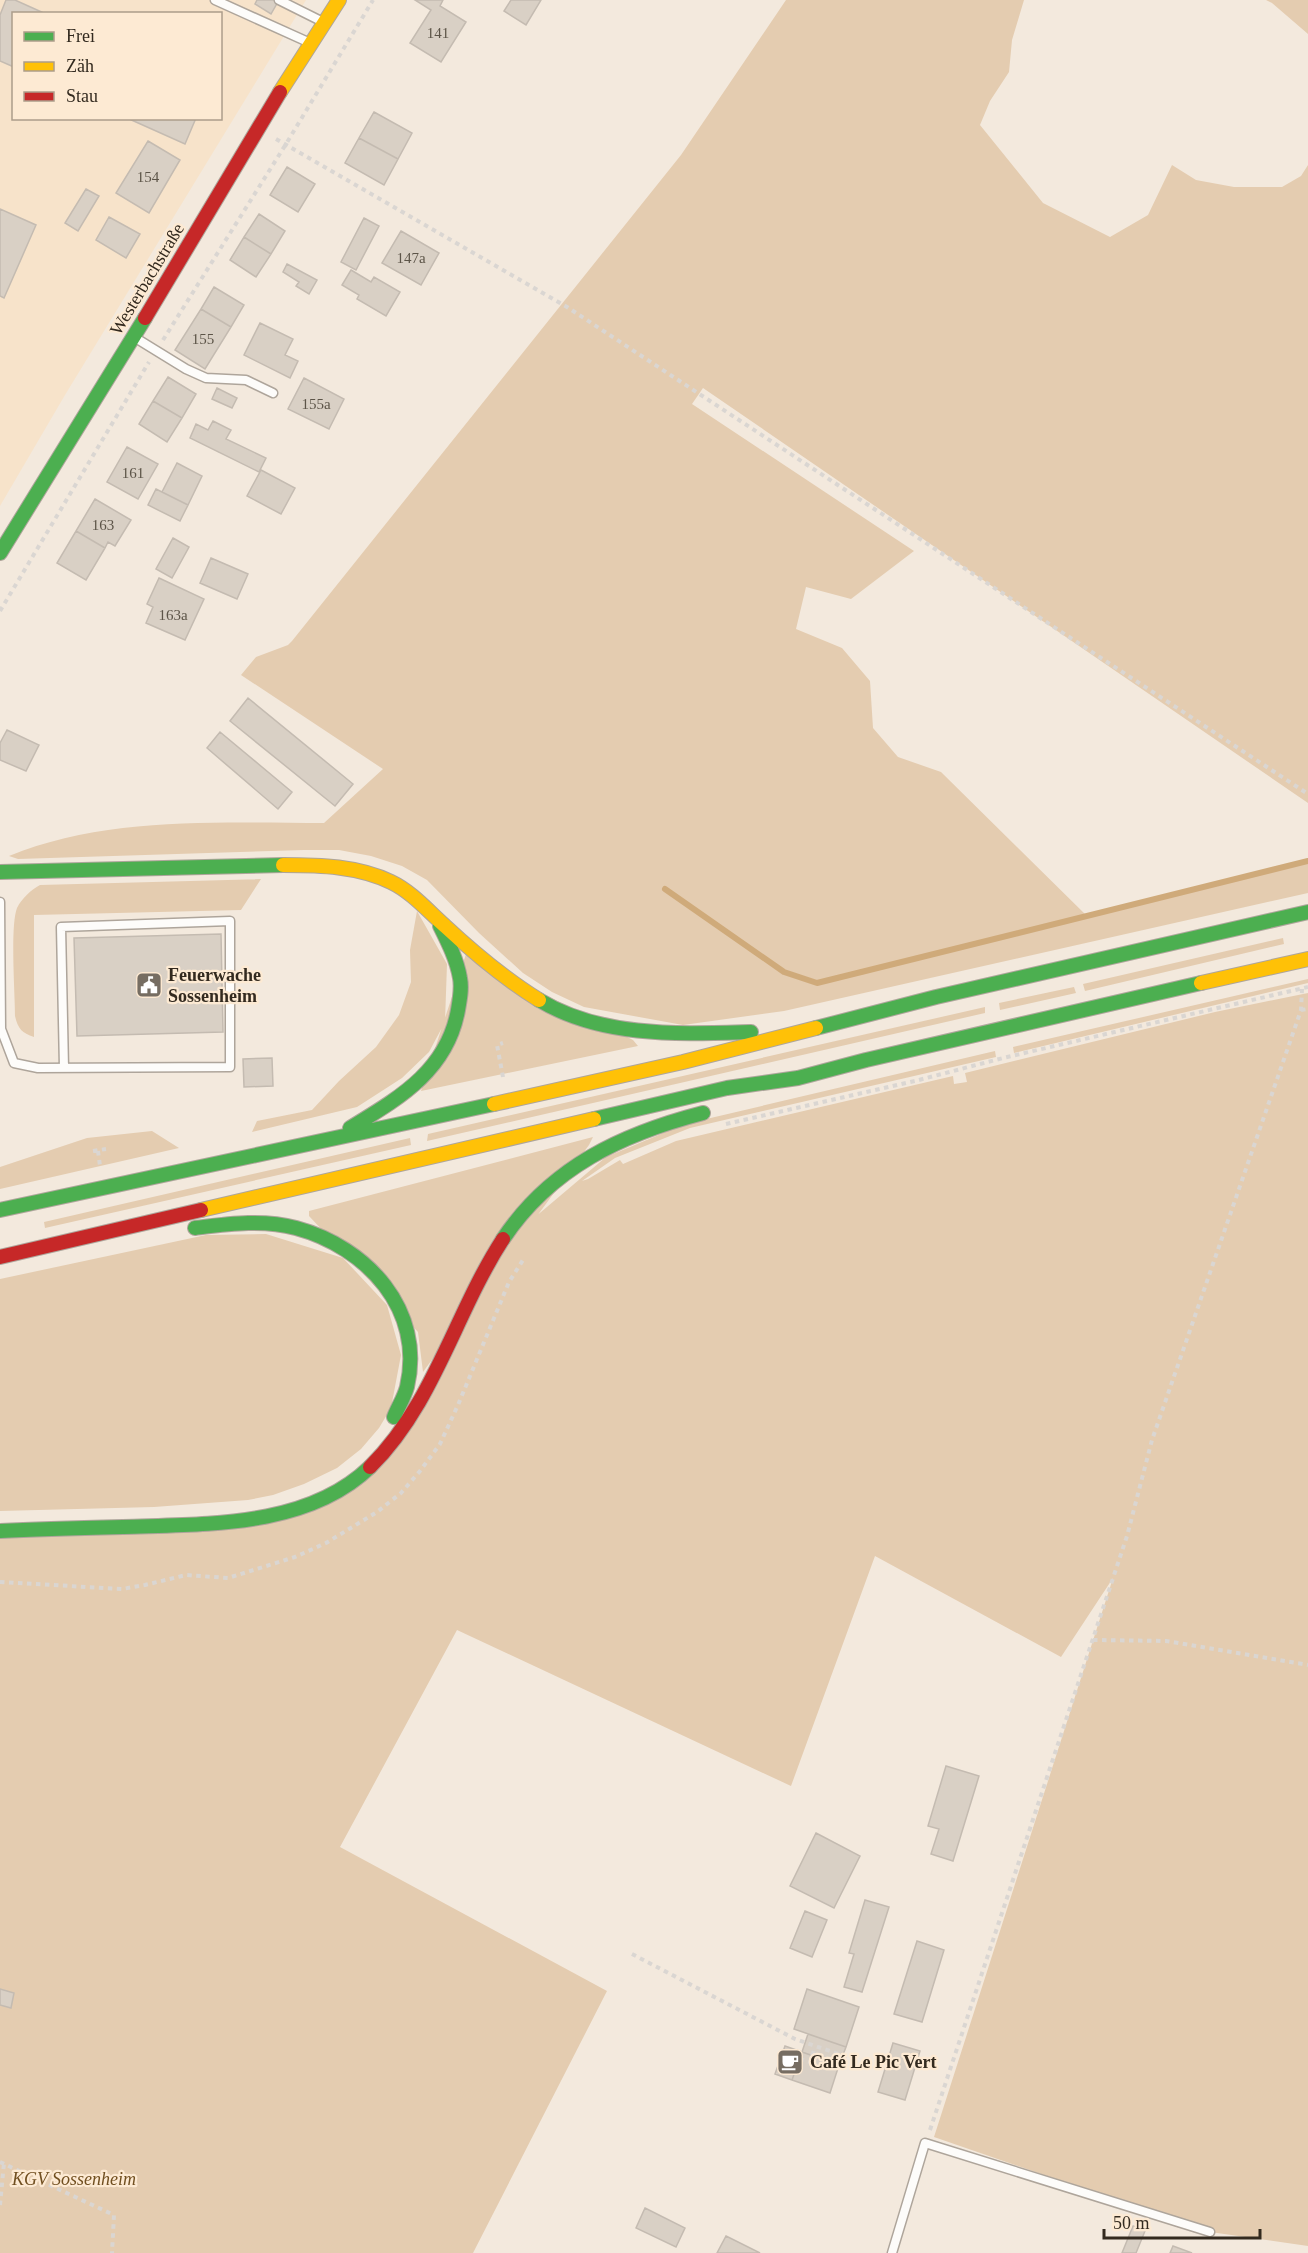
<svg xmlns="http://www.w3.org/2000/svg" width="1308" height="2253" font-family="Georgia,serif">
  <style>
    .built { fill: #f7e3ca; fill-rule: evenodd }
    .green { fill: #e4ccb0 }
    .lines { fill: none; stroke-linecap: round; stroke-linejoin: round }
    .stream { stroke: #cfaa7a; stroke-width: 6 }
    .building { fill: #d9d0c5; stroke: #c4bbb1; stroke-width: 1.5 }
    .lane-casing { stroke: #aea59b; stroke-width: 11 }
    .fast-casing { stroke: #aea59b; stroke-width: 16 }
    .slow-casing { stroke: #aea59b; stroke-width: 16 }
    .jam-casing { stroke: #aea59b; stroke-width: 16 }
    .path { stroke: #dad6d2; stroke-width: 4; stroke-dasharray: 4.5 4.5; stroke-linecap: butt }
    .lane { stroke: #fdfcfa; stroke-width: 8 }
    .fast { stroke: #4caf50; stroke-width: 14 }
    .slow { stroke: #ffc107; stroke-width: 14 }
    .jam { stroke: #c62828; stroke-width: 14 }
    .labels { text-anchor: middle; stroke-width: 4.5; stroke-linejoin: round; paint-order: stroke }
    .number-label { font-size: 15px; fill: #5c5448 }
    .street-label { font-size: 18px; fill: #332a1f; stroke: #fdead3 }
    .poi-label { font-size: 18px; font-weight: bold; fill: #332a1f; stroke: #fdead3; text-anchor: start }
    .park-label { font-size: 18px; font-style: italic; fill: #714f20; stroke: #fdead3 }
  </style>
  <rect width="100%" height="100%" fill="#f3e9dd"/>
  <path class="built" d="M0,0h306l-241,395 -65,111zM14,14h206v104h-206z"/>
  <path class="green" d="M786,0h238l-12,40 -3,32 -19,29 -10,24 63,78 67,34 38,-22 24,-50 24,15 38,7h48l19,-11 7,-11v638l-605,-415 -11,16 222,147 -63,48 -45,-12 -10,42 46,19 28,33 3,47 25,29 43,15 147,145 220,-56v32l-524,118 -101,14 -99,-18 -32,-15 -29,-19 -44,-40 -52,-53 -25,-14 -31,-10 -32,-6h-35l-286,9 -9,-3c97,-40 213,-33 315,-33l59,-54 -142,-94 15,-18 32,-12 4,-4 389,-486z
    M1266,0h42v34l-36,-31z
    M261,879l-20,31 -207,5v122c-12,-4 -16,-8 -19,-21 0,-23 -5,-90 2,-108 5,-10 14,-18 23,-23z
    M417,911l30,53 -2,58 -16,30 -27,26 -45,29 -105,25 5,-11 55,-11 27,-29 37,-34 23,-32 12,-33 -1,-32z
    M1283,938l1,6 -199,47 -2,-7z
    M466,954l167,86 5,6 -217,45z
    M1308,979v4l-294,70 -1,-6z
    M1074,987l2,6 -76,17 -1,-7z
    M1308,993v1253l-98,-14 -276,-95 179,-559 -52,79 -186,-101 -84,230 -334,-156 -117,217 267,144 -134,262h-473v-716l225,-7 139,-47 134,-219 30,-41 78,-66 79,-33 310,-73 1,6 -306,71 -75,30 -33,23 6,-2 32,-19 3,4 53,-23 277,-65 1,8 13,-2 -2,-9 250,-61z
    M985,1007v6l-558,128 1,-7z
    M152,1131l27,17 -179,41v-22l87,-29z
    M593,1137l-4,8 -166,227 -5,-40 -109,-116v-5z
    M410,1138l1,7 -366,83 -1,-6z
    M266,1234l77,24 44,47 14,50 -10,53 -12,20 -18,21 -24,19 -33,16 -31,11 -25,5 -94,7 -154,4v-232l206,-44z"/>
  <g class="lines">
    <path class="stream" d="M665,889l119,83 33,11 491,-122"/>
  </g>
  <path class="building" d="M6,0h9l31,14h-32v53l-14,-6v-46z
    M257,0h22l-8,14 -16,-10z
    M415,0h28l-3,6 26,16 -25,40 -31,-19 21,-33z
    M511,0h30l-15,25 -22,-14z
    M374,112l38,21 -14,26 -39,-21z
    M127,118h69l-11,26z
    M359,138l39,21 -14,26 -39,-22z
    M148,141l32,19 -31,53 -33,-20z
    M287,167l28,17 -17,28 -28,-17z
    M86,189l13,7 -21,35 -13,-8z
    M0,209l36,16 -32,73 -4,-2z
    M259,214l26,17 -14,23 -27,-17z
    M109,217l31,17 -14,24 -30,-18z
    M364,218l15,8 -23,44 -15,-8z
    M401,231l38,22 -18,32 -39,-22z
    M244,237l27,17 -15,23 -26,-17z
    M287,264l30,16 -8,14 -13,-8 3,-4 -16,-10z
    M351,270l20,12 3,-5 26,15 -14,24 -29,-17 2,-4 -17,-10z
    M214,287l30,18 -13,22 -30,-18z
    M201,309l30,18 -26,42 -30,-19z
    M260,323l33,16 -8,16 13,6 -8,17 -46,-23z
    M168,377l28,17 -14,24 -29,-17z
    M304,378l40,21 -15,30 -41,-20z
    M217,388l20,10 -5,10 -20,-9z
    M153,401l29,17 -15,24 -28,-18z
    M213,421l18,9 -5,9 40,19 -7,14 -69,-34 6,-14 12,6z
    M127,447l31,17 -20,35 -31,-17z
    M177,463l25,13 -14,29 -26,-13z
    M261,470l34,18 -14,26 -34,-18z
    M156,489l32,16 -8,16 -32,-16z
    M95,499l36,21 -16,26 -7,-4 -3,6 -29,-17z
    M76,531l29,17 -19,32 -29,-17z
    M173,538l16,9 -17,31 -16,-9z
    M211,558l37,16 -11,25 -37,-16z
    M159,578l45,21 -19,41 -39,-17 7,-16 -6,-3z
    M248,698l105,86 -18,22 -105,-85z
    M7,730l32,15 -13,26 -26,-11v-17z
    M220,732l72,60 -14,17 -71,-61z
    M221,934l2,98 -146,4 -3,-98z
    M272,1058l1,28 -29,1 -1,-28z
    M946,1766l33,10 -26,85 -22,-7 8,-25 -11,-3z
    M816,1833l44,23 -26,52 -44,-22z
    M865,1900l24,7 -27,85 -18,-5 10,-33 -5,-1z
    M805,1911l22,9 -15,37 -22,-9z
    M917,1941l27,9 -22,72 -28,-8z
    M0,1989l14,4 -3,15 -11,-3z
    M807,1989l52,18 -13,40 -52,-18z
    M808,2034l38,13 -7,18 -37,-13z
    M893,2043l27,8 -15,49 -27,-8z
    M785,2046l17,6 -10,28 -17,-6z
    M802,2052l37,13 -9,28 -38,-13z
    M645,2208l40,20 -9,19 -40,-19z
    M1133,2226l12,5 -9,22h-14z
    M726,2236l34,17h-43z
    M1173,2246l19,7h-22z"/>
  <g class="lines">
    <defs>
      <path id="lane" d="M215,0l93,42
        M279,0l42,21
        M134,337l52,32 20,9 40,2 27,13
        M0,902l1,127 13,34 24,5 192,-1v-146l-169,6 3,141
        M892,2253l33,-110 285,89"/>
      <path id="fast" d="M0,553l145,-235
        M0,872l283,-7
        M539,1000c63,38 141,34 212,32
        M816,1028l120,-31 372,-85
        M594,1119l133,-31 71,-10 68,-18 335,-77
        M350,1128c49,-30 97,-57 108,-118 2,-11 4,-22 2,-32 -3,-18 -12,-36 -20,-52
        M0,1210l494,-106
        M195,1228c33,-4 68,-9 101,0 71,19 129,82 111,159 -3,11 -9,20 -13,30
        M503,1239c48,-72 119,-105 200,-126
        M0,1531c41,-2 82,-3 123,-4 82,-3 184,1 247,-60"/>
      <path id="slow" d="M280,92l59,-92
        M283,865c37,0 75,1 108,17 21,10 37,29 54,44 29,27 60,53 94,74
        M1201,983l107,-24
        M494,1104l189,-42 133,-34
        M201,1210l393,-91"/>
      <path id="jam" d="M145,318l135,-226
        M0,1257l201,-47
        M370,1467c64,-63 85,-154 133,-228"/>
    </defs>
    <use href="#lane" class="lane-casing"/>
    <use href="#fast" class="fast-casing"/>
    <use href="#slow" class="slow-casing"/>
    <use href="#jam" class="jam-casing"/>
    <path class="path" d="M276,139l291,168 741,487
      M163,340l123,-196 87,-144
      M0,611l149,-249
      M1301,1010l7,-1
      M503,1077l-6,-32 6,-2
      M726,1124l189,-43 88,-23 305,-71
      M93,1151l13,-2
      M98,1151l2,15
      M0,1582l122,7 23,-4 41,-10 42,3 67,-21 31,-14 51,-31 24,-19 19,-22 20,-27 18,-39 51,-123 14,-22
      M1093,1640l73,1 142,24
      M632,1954l163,85 61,21
      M791,2056l19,6 5,-15
      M930,2130l197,-594 25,-96 149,-430 1,-21
      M0,2162l114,53 -2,38
      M0,2205l4,-42"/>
    <use href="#lane" class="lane"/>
    <use href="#fast" class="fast"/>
    <use href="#slow" class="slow"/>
    <use href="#jam" class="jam"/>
  </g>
  <defs>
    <symbol id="civic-square" viewBox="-11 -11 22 22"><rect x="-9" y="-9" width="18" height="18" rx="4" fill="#766d62" stroke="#fdead3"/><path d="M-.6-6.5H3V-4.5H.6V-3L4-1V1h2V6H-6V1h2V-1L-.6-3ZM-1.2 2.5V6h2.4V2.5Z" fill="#fff"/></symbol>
    <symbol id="cafe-square" viewBox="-11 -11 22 22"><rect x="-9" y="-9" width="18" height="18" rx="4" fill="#766d62" stroke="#fdead3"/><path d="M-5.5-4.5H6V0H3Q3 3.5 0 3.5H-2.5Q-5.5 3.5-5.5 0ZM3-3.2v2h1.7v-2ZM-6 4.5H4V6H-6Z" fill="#fff"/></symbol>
  </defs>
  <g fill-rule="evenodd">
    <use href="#civic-square" x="134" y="970" width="30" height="30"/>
    <use href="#cafe-square" x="775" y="2047" width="30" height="30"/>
  </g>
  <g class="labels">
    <g class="number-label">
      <text x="438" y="38">141</text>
      <text x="148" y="182">154</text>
      <text x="411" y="263">147a</text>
      <text x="203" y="344">155</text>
      <text x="316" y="409">155a</text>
      <text x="133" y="478">161</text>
      <text x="103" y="530">163</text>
      <text x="173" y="620">163a</text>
    </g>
    <g class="street-label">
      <text transform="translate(147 279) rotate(-59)" y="6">Westerbachstraße</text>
    </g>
    <g class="poi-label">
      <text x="168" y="981">Feuerwache<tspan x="168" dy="21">Sossenheim</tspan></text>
      <text x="810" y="2068">Café Le Pic Vert</text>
    </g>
    <g class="park-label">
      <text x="74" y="2185">KGV Sossenheim</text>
    </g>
  </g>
  <rect x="12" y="12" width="210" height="108" fill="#fdead3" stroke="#ac9d8b" stroke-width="1.5"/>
  <rect x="24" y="32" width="30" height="9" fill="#4caf50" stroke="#ac9d8b" stroke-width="1.5"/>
  <text x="66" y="42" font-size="18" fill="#332a1f">Frei</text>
  <rect x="24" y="62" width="30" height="9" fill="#ffc107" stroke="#ac9d8b" stroke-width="1.5"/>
  <text x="66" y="72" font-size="18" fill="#332a1f">Zäh</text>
  <rect x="24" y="92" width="30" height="9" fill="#c62828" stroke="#ac9d8b" stroke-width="1.5"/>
  <text x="66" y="102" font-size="18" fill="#332a1f">Stau</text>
  <path d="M1104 2229v9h156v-9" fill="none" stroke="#332a1f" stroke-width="3"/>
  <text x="1113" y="2229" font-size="18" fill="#332a1f" stroke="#fdead3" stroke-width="4.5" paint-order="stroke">50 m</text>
</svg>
